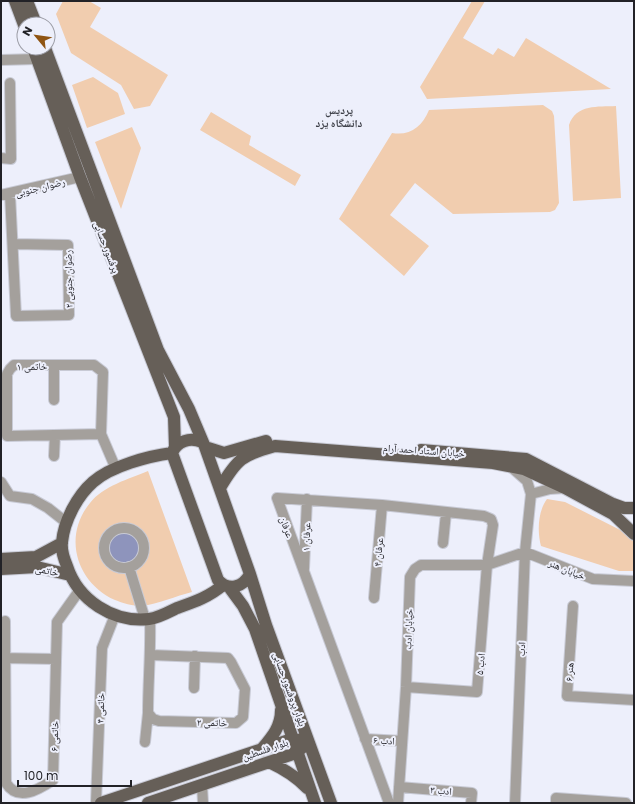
<svg xmlns="http://www.w3.org/2000/svg" width="635" height="804" font-family="Poppins,'Noto Naskh Arabic',sans-serif">
  <style>
    .green { fill: #f1cdaf }
    .water { fill: #8e94bc }
    .lines { fill: none; stroke-linecap: round; stroke-linejoin: round }
    .minor-casing { stroke: #c8cad5; stroke-width: 12 }
    .major-casing { stroke: #c8cad5; stroke-width: 14 }
    .minor { stroke: #a4a09c; stroke-width: 10 }
    .major { stroke: #665f58; stroke-width: 12 }
    .labels { text-anchor: middle; stroke-width: 4; stroke-linejoin: round; paint-order: stroke }
    .street-label { font-size: 10px; fill: #222227; stroke: #edeffb }
    .neighbourhood-label { font-size: 11px; font-weight: bold; fill: #3e4049; stroke: #edeffb }
  </style>
  <rect width="100%" height="100%" fill="#edeffb"/>
  <path class="green" d="M63,1h26l12,7 -11,19 78,48 -18,31 -16,3 -13,-24 -50,-32 -15,-39z
    M472,1h13l-22,37 30,17 5,-7 16,9 12,-19 85,51 -184,10 -7,-12z
    M93,77l25,16 7,21 -38,14 -15,-43z
    M543,105l9,6 2,5 5,87 -4,7 -5,2 -97,2 -38,-31 -25,32 39,31 -25,30 -65,-57 53,-86c18,3 30,-6 37,-23z
    M616,106l5,92 -48,3 -4,-76c7,-21 29,-18 47,-19z
    M211,112l40,24 -2,9 52,30 -6,11 -95,-56z
    M132,127l9,21 -20,61 -26,-67z
    M148,471l44,121c-16,4 -34,12 -50,14 -9,0 -20,-3 -27,-6 -38,-17 -53,-63 -25,-97 13,-17 39,-24 58,-32z
    M547,499l18,3 69,35v34h-15l-78,-25c-4,-15 -3,-35 6,-47z"/>
  <path class="water" d="M108 548a16 16 0 1 1 32 0a16 16 0 1 1-32 0Z"/>
  <g class="lines">
    <defs>
      <path id="minor" d="M1,60l36,-1
        M1,158l10,1 -1,-76
        M10,194l6,122 53,-1 -1,-70 -54,-1
        M1,195l79,-18
        M54,400v-34
        M101,434l-94,2v-62l3,-5 4,-4h80l9,7 -2,62 15,35
        M54,456l1,-21
        M510,466l17,15 4,13 -6,58 -10,251
        M1,482l9,14 22,3 16,9 19,15
        M531,494l19,-5 15,-1
        M104 548a20 20 0 1 1 40 0a20 20 0 1 1-40 0Z
        M443,543l3,-30
        M129,567l16,52
        M304,569l3,-70
        M374,598l8,-93
        M573,606l-6,90 67,4
        M150,619c1,32 -2,63 -2,94l5,6 6,2 77,2 7,-6 2,-28 -14,-27 -3,-4 -77,-3
        M5,621l1,162c12,19 32,7 47,-3l4,-158 22,-31
        M1,658l55,1
        M194,688l1,-32
        M365,739l37,2
        M145,742l3,-29
        M202,785l1,18
        M399,787l73,6 -1,10
        M96,803l6,-155 13,-33
        M389,803l-112,-305 105,7 102,11 7,3 2,6 -6,40 -10,127 -71,-5
        M398,803l8,-116 4,-110 5,-8 6,-4h66l38,-13 68,27 41,2
        M556,803v-5l70,5"/>
      <path id="major" d="M15,1l9,24
        M27,1l9,23
        M33,48l47,129 94,240 1,30
        M45,48l113,302 31,59 16,38 45,127c-7,13 -21,18 -32,6l-46,-127c5,-12 18,-16 30,-11
        M205,447l19,6 42,-12
        M421,450l105,9 87,45 11,4h10
        M172,453c-23,3 -61,13 -79,29 -16,14 -29,39 -31,60 -1,8 2,17 5,24 11,34 46,57 82,53 9,-1 20,-7 28,-11 17,-6 32,-11 46,-23
        M220,488c17,-29 22,-33 55,-42l218,17 31,6 41,19 48,26 21,20
        M1,559l35,-2 26,-14
        M1,569l36,-2 33,8
        M250,574l16,51 65,178
        M229,587l14,19 12,23 60,174
        M261,750c11,-13 20,-23 20,-40
        M269,762c15,7 27,14 38,26
        M101,803l191,-64 8,1
        M148,803l148,-50 6,-5"/>
    </defs>
    <use href="#minor" class="minor-casing"/>
    <use href="#major" class="major-casing"/>
    <use href="#minor" class="minor"/>
    <use href="#major" class="major"/>
  </g>
  <g class="labels">
    <g class="street-label">
      <text transform="translate(40 187) rotate(-14)" y="4">رضوان جنوبی</text>
      <text transform="translate(107 247) rotate(69)" y="4">پرفسور حسابی</text>
      <text transform="translate(68 279) rotate(-91)" y="4">رضوان جنوبی ۲</text>
      <text transform="translate(32 366) rotate(-2)" y="4">خاتمی ۱</text>
      <text transform="translate(424 450) rotate(4)" y="4">خیابان استاد احمد آرام</text>
      <text transform="translate(287 527) rotate(70)" y="4">عرفان</text>
      <text transform="translate(306 537) rotate(-88)" y="4">عرفان ۱</text>
      <text transform="translate(378 552) rotate(-85)" y="4">عرفان ۴</text>
      <text transform="translate(567 569) rotate(22)" y="4">خیابان هنر</text>
      <text transform="translate(47 570) rotate(11)" y="4">خاتمی</text>
      <text transform="translate(408 629) rotate(-88)" y="4">خیابان ادب</text>
      <text transform="translate(521 649) rotate(-88)" y="4">ادب</text>
      <text transform="translate(480 664) rotate(-85)" y="4">ادب ۵</text>
      <text transform="translate(569 672) rotate(-86)" y="4">هنر ۶</text>
      <text transform="translate(290 689) rotate(70)" y="4">بلوار پروفسور حسابی</text>
      <text transform="translate(100 708) rotate(-88)" y="4">خاتمی ۴</text>
      <text transform="translate(212 722) rotate(1)" y="4">خاتمی ۲</text>
      <text transform="translate(54 736) rotate(-88)" y="4">خاتمی ۶</text>
      <text transform="translate(384 740) rotate(3)" y="4">ادب ۶</text>
      <text transform="translate(265 749) rotate(-19)" y="4">بلوار فلسطین</text>
      <text transform="translate(441 790) rotate(5)" y="4">ادب ۳</text>
    </g>
    <g class="neighbourhood-label">
      <text x="339" y="114">پردیس<tspan x="339" dy="13">دانشگاه یزد</tspan></text>
    </g>
  </g>
  <rect width="635" height="804" fill="none" stroke="#222227" stroke-width="4"/>
  <g transform="translate(36 36) rotate(299)"><circle r="19" fill="#edeffb" stroke="#9c9da6"/>
  <path d="M0-3L7 15L0 10L-7 15Z" fill="#8f5412"/>
  <text y="-6" font-size="11" font-weight="bold" text-anchor="middle" fill="#222227">N</text>
  </g>
  <path d="M18 780v6h113v-6" fill="none" stroke="#222227" stroke-width="2"/>
  <text x="24" y="780" font-size="12" fill="#222227" stroke="#edeffb" stroke-width="3" paint-order="stroke">100 m</text>
</svg>
